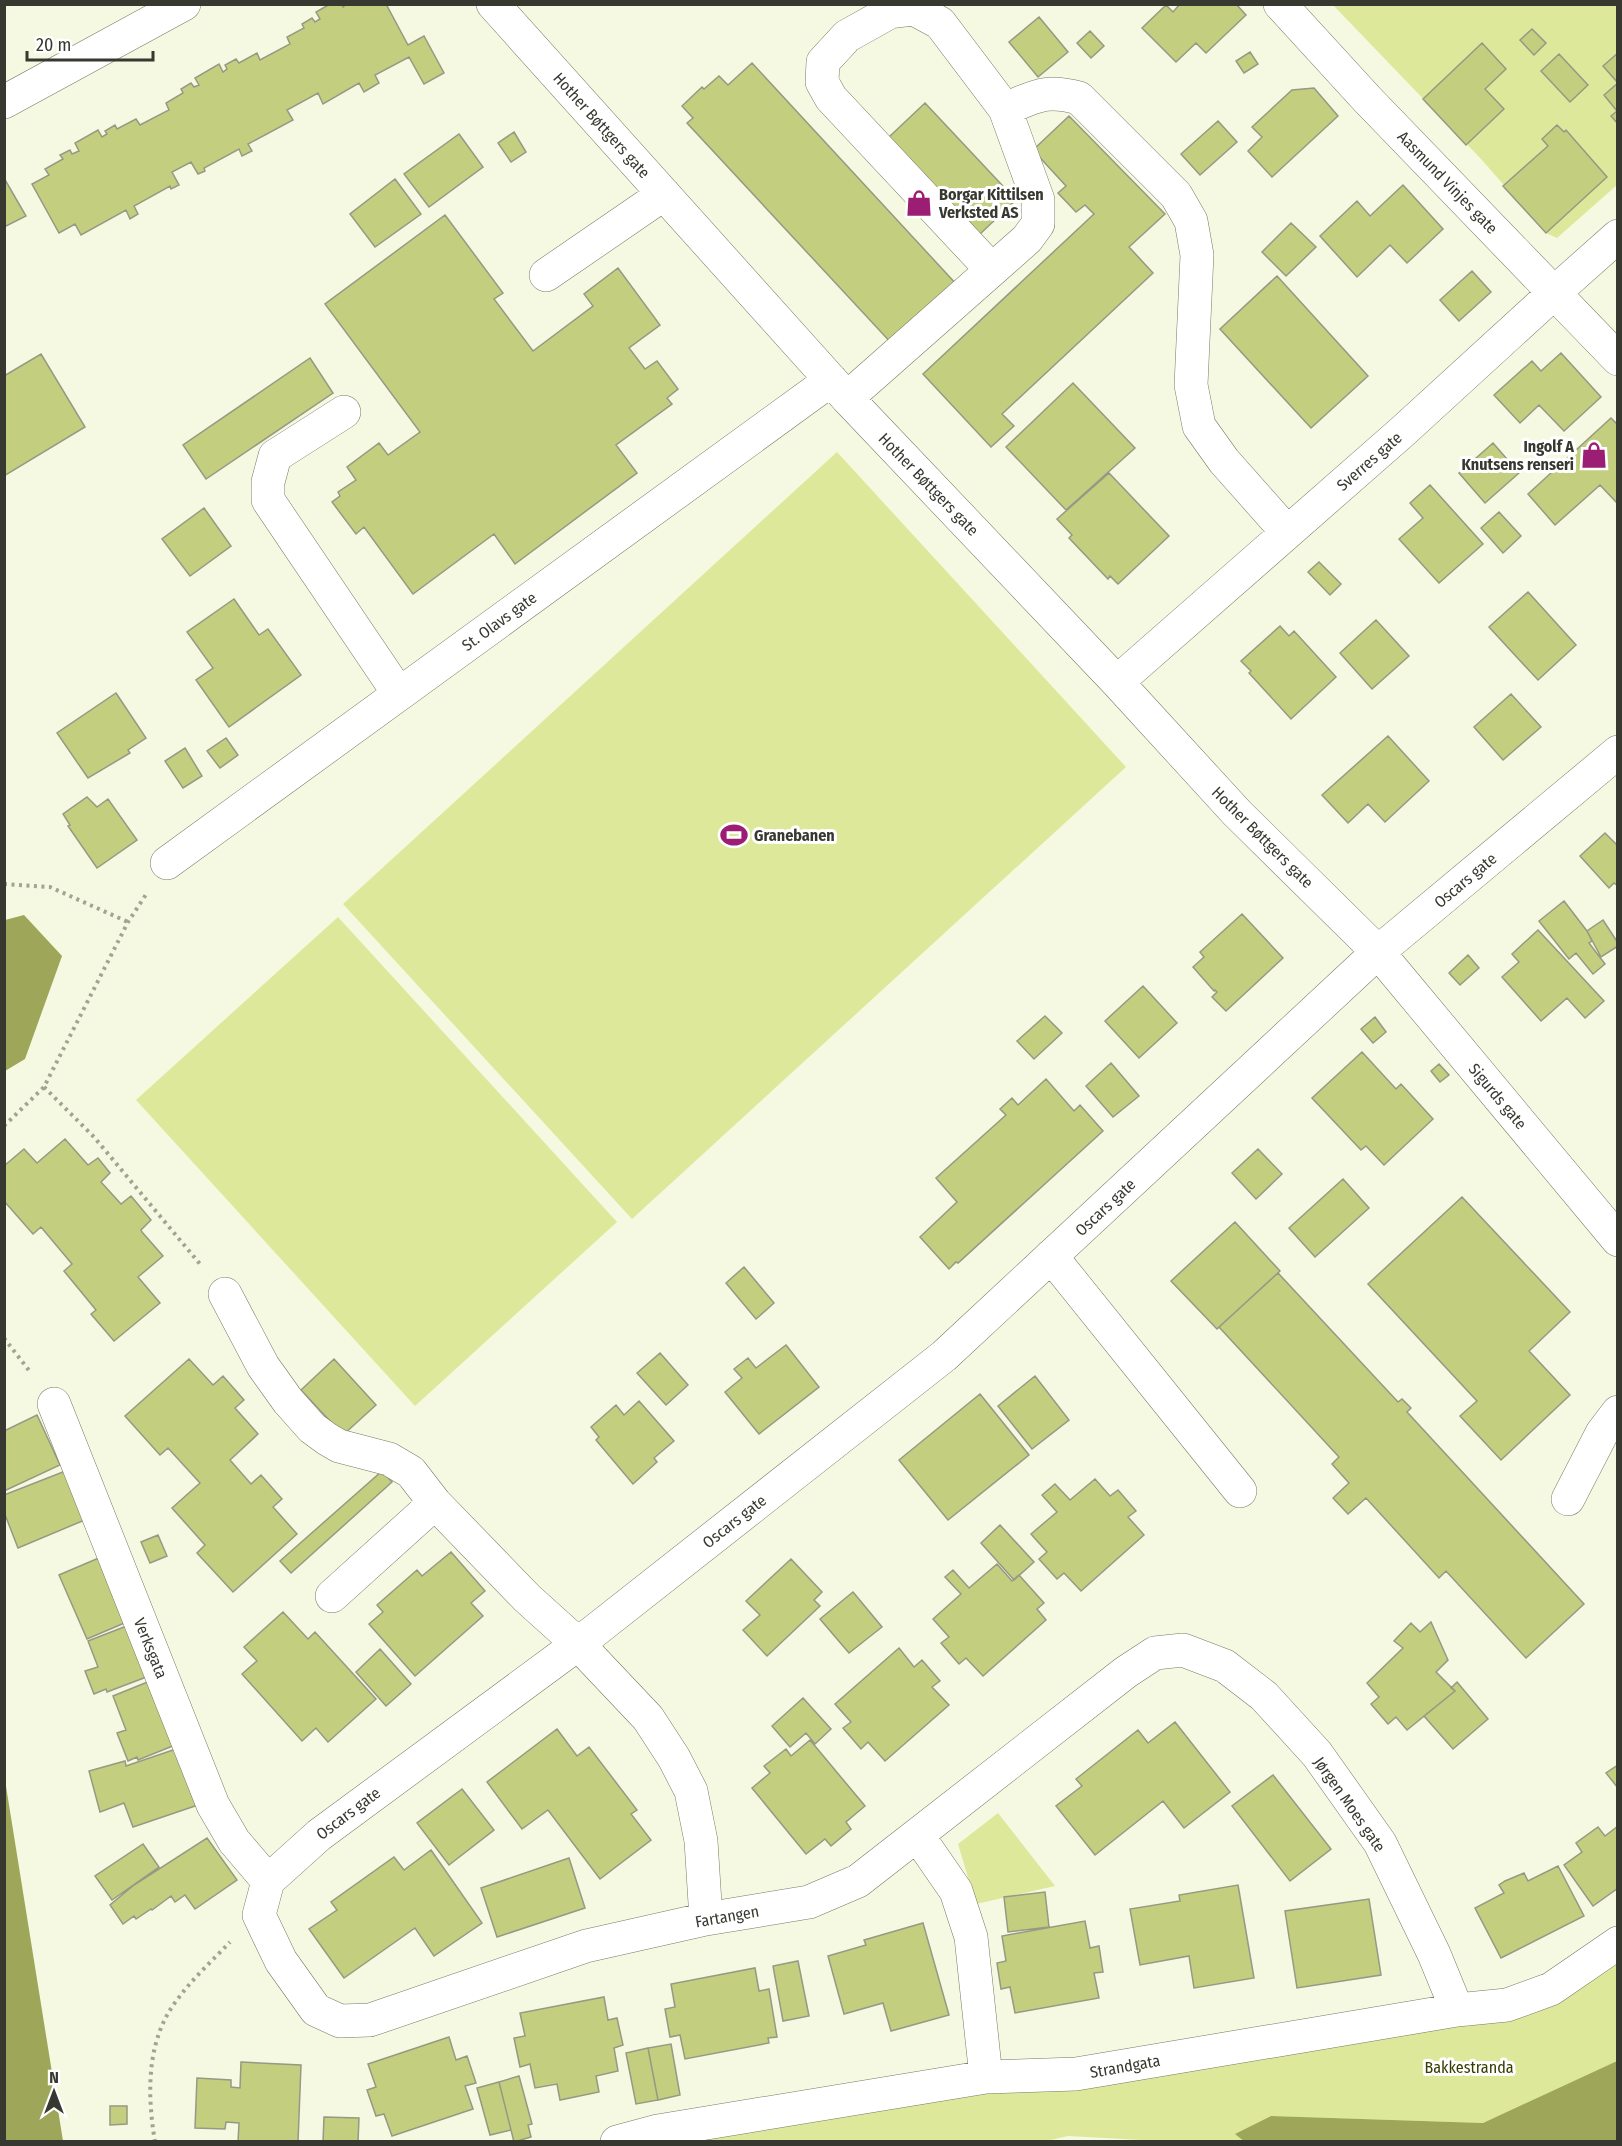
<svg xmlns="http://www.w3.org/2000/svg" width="1622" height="2146" font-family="'Fira Sans Condensed',sans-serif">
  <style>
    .green { fill: #dee89b }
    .water { fill: #9da659 }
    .building { fill: #c4ce7f; stroke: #969983; stroke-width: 1.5 }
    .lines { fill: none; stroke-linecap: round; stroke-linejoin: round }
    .minor-casing { stroke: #777a65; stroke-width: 34 }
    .path { stroke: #a0a492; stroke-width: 4; stroke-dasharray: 3 4.5; stroke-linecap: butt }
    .minor { stroke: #fff; stroke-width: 33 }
    .labels { text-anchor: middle; stroke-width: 6; stroke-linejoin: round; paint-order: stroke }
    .street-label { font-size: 16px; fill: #373930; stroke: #fff }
    .poi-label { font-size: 16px; font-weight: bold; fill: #373930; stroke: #fff; text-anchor: start }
    .park-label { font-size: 16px; fill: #373c00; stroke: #fff }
  </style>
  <rect width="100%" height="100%" fill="#f5f9e1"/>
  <path class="green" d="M1333,5h284v180l-60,53 -11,-5 -65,-74z
    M837,452l289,315 -494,452 -289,-315z
    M338,917l279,305 -202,184 -279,-306z
    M998,1813l57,73 -79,18 -18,-60z
    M1617,1943v118l-134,62 -212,-7 -35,18 9,8 -85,-1 -92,-5 -26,6h-414l879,-136z"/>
  <path class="water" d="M24,915l38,41 -37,103 -20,12v-151z
    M4,1780h1l58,361h-58z
    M1617,2061v80l-372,1 -10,-8 36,-18 212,7z"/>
  <path class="building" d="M330,4h12l1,3 4,-3h39l22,41 16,-9 20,37 -20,11 -15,-27 -34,18 4,8 -15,9 -5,-9 -36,21 -5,-11 -31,17 6,10 -45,24 4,7 -10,5 -3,-7 -35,19 1,3 -7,3 -7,-12 -19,10 7,13 -8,4 -1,-3 -36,20 4,8 -8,5 -4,-9 -45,25 -6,-11 -16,9 -27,-49 17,-9 -4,-6 18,-10 -3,-4 10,-5 2,4 7,-3 -4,-8 23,-13 4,7 5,-3 -2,-3 10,-6 2,4 19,-10 4,6 29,-15 -3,-7 17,-10 -2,-4 10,-6 3,4 5,-2 -4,-7 24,-14 4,8 4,-3 -2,-4 11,-6 3,4 18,-10 3,7 30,-16 -3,-7 17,-9 -2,-4 10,-6 3,4 5,-3 -4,-7z
    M1180,4h56l10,11 -40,38 -10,-10 -20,19 -34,-34 24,-23 7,7z
    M1039,17l29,35 -30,25 -29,-35z
    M1532,29l14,14 -12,12 -14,-15z
    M1090,31l14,15 -13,12 -14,-15z
    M1482,43l24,26 -21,20 19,20 -38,36 -43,-46z
    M1250,52l8,12 -14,9 -8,-12z
    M1618,53v30l-15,-17z
    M1559,54l29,31 -18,17 -29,-31z
    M752,63l206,223 -64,60 -207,-223 6,-5 -11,-12 20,-19 2,2 15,-13 9,9z
    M1618,83v41l-7,-8 6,-5 -13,-16z
    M1314,88l24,28 -66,61 -24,-26 14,-14 -10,-10 40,-37z
    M925,103l91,97 -36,34 -91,-97z
    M1069,116l96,98 -36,33 24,26 -151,141 12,12 -23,21 -68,-73 171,-160 -9,-9 -9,7 -18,-19 8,-7 -33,-36z
    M1218,121l19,21 -37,33 -19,-21z
    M1557,125l7,7 2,-2 41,47 -61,56 -43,-47 45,-40 -6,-7z
    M514,132l12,20 -15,10 -13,-19z
    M459,134l24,33 -54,40 -25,-33z
    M4,178l22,38 -22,11z
    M395,179l26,35 -46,33 -25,-33z
    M1403,185l40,44 -36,34 -17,-18 -33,32 -37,-41 37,-35 13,15z
    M445,215l58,78 -9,6 39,52 60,-45 -9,-12 34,-26 42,57 -31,23 16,21 12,-8 21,28 -11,9 5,6 -56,41 21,28 -122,91 -21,-30 -81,60 -49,-67 -8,7 -24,-32 8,-6 -2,-4 18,-12 -9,-13 32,-24 9,12 32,-23 -95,-128z
    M1291,223l25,24 -30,29 -24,-24z
    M1472,271l19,21 -32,29 -19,-21z
    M1277,276l91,100 -57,52 -91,-99z
    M1561,353l40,44 -37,34 -25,-26 -19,18 -26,-28 38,-34 9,10z
    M41,354l44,73 -81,49v-100z
    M310,358l23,35 -127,86 -23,-34z
    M1073,383l62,65 -69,62 -60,-63z
    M1611,418l7,7v79l-18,-19 -45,40 -27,-31z
    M1493,443l26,30 -34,30 -26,-30z
    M1109,473l60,63 -51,48 -8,-8 -2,3 -39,-41 3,-3 -15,-16z
    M1430,485l53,59 -44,39 -40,-44 24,-21 -13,-15z
    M204,508l27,38 -41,30 -28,-37z
    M1499,512l22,24 -18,17 -22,-25z
    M1319,562l22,22 -11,11 -22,-23z
    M1528,592l48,53 -38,35 -49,-53z
    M234,599l25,36 9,-6 33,46 -72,52 -33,-47 17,-12 -26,-36z
    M1376,620l33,36 -37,33 -32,-36z
    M1280,626l9,10 5,-5 42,46 -45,42 -42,-46 2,-2 -10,-10z
    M116,693l30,45 -18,12 2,3 -42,25 -31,-45z
    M1511,694l30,33 -38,33 -29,-33z
    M1388,736l41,45 -44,41 -17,-18 -20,19 -26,-28z
    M226,738l12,17 -18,13 -13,-17z
    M185,748l17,28 -19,12 -18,-27z
    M87,797l10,10 11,-8 29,41 -40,28 -29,-42 2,-1 -7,-11z
    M1605,833l13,13v40l-4,-3 -5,5 -29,-32z
    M1564,901l23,30 5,10 -3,2 16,21 -12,10 -17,-21 -7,6 -30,-38z
    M1242,914l41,44 -57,53 -14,-14 5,-5 -2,-2 -1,1 -21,-24 11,-10 -4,-5z
    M1603,920l15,23v3l-17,11 -14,-26z
    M1538,930l66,71 -19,17 -18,-20 -26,23 -39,-44 17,-15 -7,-8z
    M1468,955l11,13 -19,17 -11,-12z
    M1143,986l34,37 -38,35 -34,-37z
    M1045,1016l17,17 -28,26 -17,-18z
    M1375,1017l11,15 -13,11 -12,-14z
    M1362,1052l34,37 5,-5 32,35 -49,46 -18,-19 -5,4 -49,-52z
    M1111,1063l28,33 -26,21 -27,-31z
    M1439,1064l10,11 -9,7 -9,-11z
    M1046,1079l28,32 6,-6 23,26 -145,132 -2,-1 -7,7 -29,-32 37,-35 -21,-24 70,-63 -6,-6 12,-11 6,7z
    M65,1139l23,26 10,-7 12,15 -9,9 20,22 10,-8 20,24 -10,10 1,2 21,24 -25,21 22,26 -46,38 -23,-27 5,-4 -32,-39 8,-7 -31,-37 -8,7 -29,-33v-35l20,-17 13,14z
    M1258,1149l24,25 -26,25 -24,-26z
    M1343,1179l26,29 -54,49 -26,-29z
    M1462,1197l108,115 -41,39 41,44 -69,65 -41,-44 17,-15 -109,-117z
    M1235,1222l45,49 -63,58 -46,-48z
    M744,1267l30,36 -18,16 -30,-36z
    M1278,1273l120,129 4,-3 9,9 -4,4 177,192 -58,54 -80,-87 -7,7 -73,-80 -18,16 -15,-16 16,-15 -17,-19 7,-7 -120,-130z
    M786,1345l33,42 -60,47 -34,-42 17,-14 -8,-9 14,-11 8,10z
    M660,1353l28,32 -22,20 -29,-32z
    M189,1359l24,26 10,-9 21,24 -9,8 23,26 -28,26 21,24 10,-9 21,24 -9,8 24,27 -64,58 -36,-39 8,-8 -33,-37 28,-25 -32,-35 -8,7 -35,-39z
    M334,1359l42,46 -33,30 -42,-45z
    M1035,1376l34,44 -37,29 -34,-43z
    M980,1394l49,61 -81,65 -49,-60z
    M639,1401l35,40 -20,17 3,4 -24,22 -37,-44 3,-3 -8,-10 25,-22 8,10z
    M37,1415l23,50 -56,26v-60z
    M68,1470l19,49 -69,29 -14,-36v-17z
    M382,1471l10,11 -101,91 -11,-12z
    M1095,1479l15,17 8,-6 18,21 -8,6 16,18 -63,56 -17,-18 -7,6 -18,-20 8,-7 -16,-18 26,-22 -15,-17 13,-11 15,16z
    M1000,1525l34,37 -20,18 -33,-37z
    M158,1535l9,21 -17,7 -9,-21z
    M451,1552l34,39 -14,12 12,13 -68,60 -46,-52 14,-12 -6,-7 40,-35 5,6z
    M101,1557l28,64 -42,18 -28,-64z
    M791,1559l31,33 -8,8 6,6 -53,50 -24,-26 17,-15 -14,-14z
    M997,1564l15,17 7,-6 25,28 -7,6 9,11 -63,56 -17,-18 -7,6 -18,-21 8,-6 -16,-18 28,-25 -16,-17 8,-7 16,18z
    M853,1592l29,35 -33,26 -29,-34z
    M283,1612l25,27 7,-7 61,67 -48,43 -12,-14 -14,13 -60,-67 15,-13 -13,-14z
    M1431,1622l17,38 -12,12 19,19 -48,39 -11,-13 -8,7 -17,-20 8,-7 -12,-14 36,-35 -9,-7 17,-18 9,9z
    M129,1625l20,51 -42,16 -1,-3 -12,5 -9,-23 13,-4 -10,-26z
    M899,1648l15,19 8,-7 18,21 -8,6 17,18 -64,56 -17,-19 -7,7 -18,-21 8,-6 -16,-18z
    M380,1649l31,35 -25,22 -30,-34z
    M150,1681l25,64 -37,15 -1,-3 -9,4 -11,-28 9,-3 -13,-34z
    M1457,1682l31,37 -35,30 -29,-33 31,-25 -4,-3z
    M803,1698l28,31 -16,15 -9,-11 -16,14 -18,-21z
    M1175,1722l55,70 -46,36 -21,-27 -68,54 -39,-49 26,-20 -6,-7 62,-49 10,13z
    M557,1729l20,27 12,-9 48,63 -6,4 20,26 -51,39 -52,-69 -26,19 -35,-47z
    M810,1740l55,66 -19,16 5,7 -20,17 -6,-7 -19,15 -54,-66 18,-15 -6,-7 22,-17 5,7z
    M176,1749l22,56 -65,22 -9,-24 -24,9 -11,-41 36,-10 1,5z
    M1618,1765v23l-12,-15z
    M1273,1775l58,74 -41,32 -58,-75z
    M462,1789l32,41 -45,35 -32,-42z
    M1618,1826v62l-25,18 -29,-41 18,-13 -6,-9 22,-16 7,9z
    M207,1838l30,42 -42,29 -10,-14 -10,7 -4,-6 -19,14 -1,-1 -15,10 -2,-3 -11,8 -13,-19 24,-20z
    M143,1844l16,23 -47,33 -17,-24z
    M431,1850l51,73 -48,33 -19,-28 -71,50 -35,-49 28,-19 -6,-8 63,-45 10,13z
    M569,1858l16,50 -88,29 -16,-49z
    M1558,1866l26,50 -83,42 -26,-50 29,-15 -5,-8 6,-4 19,-8 4,8z
    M1238,1885l16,93 -60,10 -5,-32 -49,9 -10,-56 50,-8 -1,-6z
    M1045,1892l4,35 -41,5 -4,-35z
    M1369,1899l12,76 -84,13 -12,-77z
    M1085,1921l5,27 9,-2 4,26 -9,1 5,25 -84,15 -5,-26 -9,2 -4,-26 9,-2 -4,-25z
    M923,1923l26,92 -58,16 -8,-28 -39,11 -16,-58 38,-11 -2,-5z
    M798,1961l11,55 -26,5 -10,-55z
    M755,1968l4,23 10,-2 8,48 -9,1 1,5 -84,16 -5,-24 -10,2 -5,-28 10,-2 -4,-23z
    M604,1997l4,23 9,-2 6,27 -9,3 4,23 -22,5 3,16 -39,8 -3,-16 -22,4 -5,-24 -10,3 -6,-29 11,-2 -5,-23z
    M449,2037l7,23 11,-4 9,27 -11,3 8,23 -81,27 -8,-22 -8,2 -9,-26 9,-3 -8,-23z
    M671,2044l9,51 -22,5 -10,-52z
    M648,2048l10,52 -22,4 -10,-51z
    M241,2062l60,3 -3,77h-60l1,-19 -13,-1 -1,7 -30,-1 2,-50 34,2v7l9,1z
    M519,2076l13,48 -4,1 3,12 -17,5 -15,-60z
    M499,2082l12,48 -21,5 -13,-47z
    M110,2106h17v18l-17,1z
    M324,2117l35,1 -1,24h-35z"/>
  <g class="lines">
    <defs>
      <path id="minor" d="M493,4l354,394 270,284 120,131 141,139 240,288
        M1280,4l87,95 251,260
        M4,102l180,-98
        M1005,109c32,-13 40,-20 74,-11l97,97 15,26 6,34 -6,130 8,41 25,35 63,71
        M546,275l118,-81
        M847,398l180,-159 11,-15v-24l-33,-91 -65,-86 -26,-14 -24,3 -43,24 -24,26 -1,20 9,16 161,172
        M344,412l-69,44 -7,26v18l131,194
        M1117,682l285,-250 153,-140 63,-56
        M167,863l664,-483
        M1051,1256l189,235
        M225,1294l38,72 25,35 24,27 15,11 12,7 50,13 22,13 24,31 92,95 51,46 70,74 26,40 17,33 10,50 5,78
        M54,1404l159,401 21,36 34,40
        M1568,1499l34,-66 16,-21
        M332,1596l103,-93
        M918,1836l38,55 15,46 15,140
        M1457,2010l-23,-56 -54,-111 -63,-89 -53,-58 -39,-30 -42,-16 -28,3 -29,19 -268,209 -49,21 -103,17 -120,27 -216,74 -30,1 -24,-11 -35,-49 -22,-46 9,-34 51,-46 259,-191 366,-288 434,-404 240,-200
        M617,2142l41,-11 328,-54 90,-3 381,-64 50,-5 44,-16 67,-46"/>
    </defs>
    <use href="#minor" class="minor-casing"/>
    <path class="path" d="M4,884l46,3 78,35
      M44,1087l50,50 106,127
      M4,1126l40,-39 84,-165 19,-29
      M4,1338l27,35
      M155,2142c-8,-48 -9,-102 22,-142 15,-21 35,-39 53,-58"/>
    <use href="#minor" class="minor"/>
  </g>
  <defs>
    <symbol id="shop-bare" viewBox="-9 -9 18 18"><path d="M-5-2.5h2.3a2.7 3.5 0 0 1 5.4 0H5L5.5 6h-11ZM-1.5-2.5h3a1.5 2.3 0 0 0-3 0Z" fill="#9c1e74" stroke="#fff" stroke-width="2.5" paint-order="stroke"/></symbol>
    <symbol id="stadium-bare" viewBox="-9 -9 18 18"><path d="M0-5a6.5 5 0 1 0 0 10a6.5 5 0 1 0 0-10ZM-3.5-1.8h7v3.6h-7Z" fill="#9c1e74" stroke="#fff" stroke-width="2.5" paint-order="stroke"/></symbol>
  </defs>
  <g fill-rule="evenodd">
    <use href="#shop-bare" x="900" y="184" width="38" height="38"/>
    <use href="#shop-bare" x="1575" y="436" width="38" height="38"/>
    <use href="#stadium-bare" x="715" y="816" width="38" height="38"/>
  </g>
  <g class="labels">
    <g class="street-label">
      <text transform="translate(602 125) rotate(48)" y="6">Hother Bøttgers gate</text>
      <text transform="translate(1448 182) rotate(46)" y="6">Aasmund Vinjes gate</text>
      <text transform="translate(1369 461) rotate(-41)" y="6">Sverres gate</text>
      <text transform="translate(929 484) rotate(46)" y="6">Hother Bøttgers gate</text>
      <text transform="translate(499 621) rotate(-36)" y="6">St. Olavs gate</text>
      <text transform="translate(1263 837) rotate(45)" y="6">Hother Bøttgers gate</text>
      <text transform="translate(1465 880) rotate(-40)" y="6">Oscars gate</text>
      <text transform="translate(1498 1096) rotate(50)" y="6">Sigurds gate</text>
      <text transform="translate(1105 1207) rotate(-43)" y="6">Oscars gate</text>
      <text transform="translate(734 1521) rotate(-38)" y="6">Oscars gate</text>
      <text transform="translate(151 1648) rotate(68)" y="6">Verksgata</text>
      <text transform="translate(1350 1804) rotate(55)" y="6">Jørgen Moes gate</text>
      <text transform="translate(348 1813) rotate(-37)" y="6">Oscars gate</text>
      <text transform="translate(727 1916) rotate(-10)" y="6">Fartangen</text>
      <text transform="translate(1125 2066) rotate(-10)" y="6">Strandgata</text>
    </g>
    <g class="poi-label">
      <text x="939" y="200">Borgar Kittilsen<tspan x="939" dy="18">Verksted AS</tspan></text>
      <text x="1574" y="452" text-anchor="end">Ingolf A<tspan x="1574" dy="18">Knutsens renseri</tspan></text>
      <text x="754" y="841">Granebanen</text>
    </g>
    <g class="park-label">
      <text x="1469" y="2073">Bakkestranda</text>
    </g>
  </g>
  <rect width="1622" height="2146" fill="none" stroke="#373930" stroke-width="12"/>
  <g transform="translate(54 2092)" stroke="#ffffff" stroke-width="4.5" paint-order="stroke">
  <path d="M0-4.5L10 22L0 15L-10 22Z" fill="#373930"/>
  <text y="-9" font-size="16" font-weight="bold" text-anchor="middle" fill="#373930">N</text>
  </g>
  <path d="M27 51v9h126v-9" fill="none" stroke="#373930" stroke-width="3"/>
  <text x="36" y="51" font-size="18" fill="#373930" stroke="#ffffff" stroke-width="4.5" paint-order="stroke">20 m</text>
</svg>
